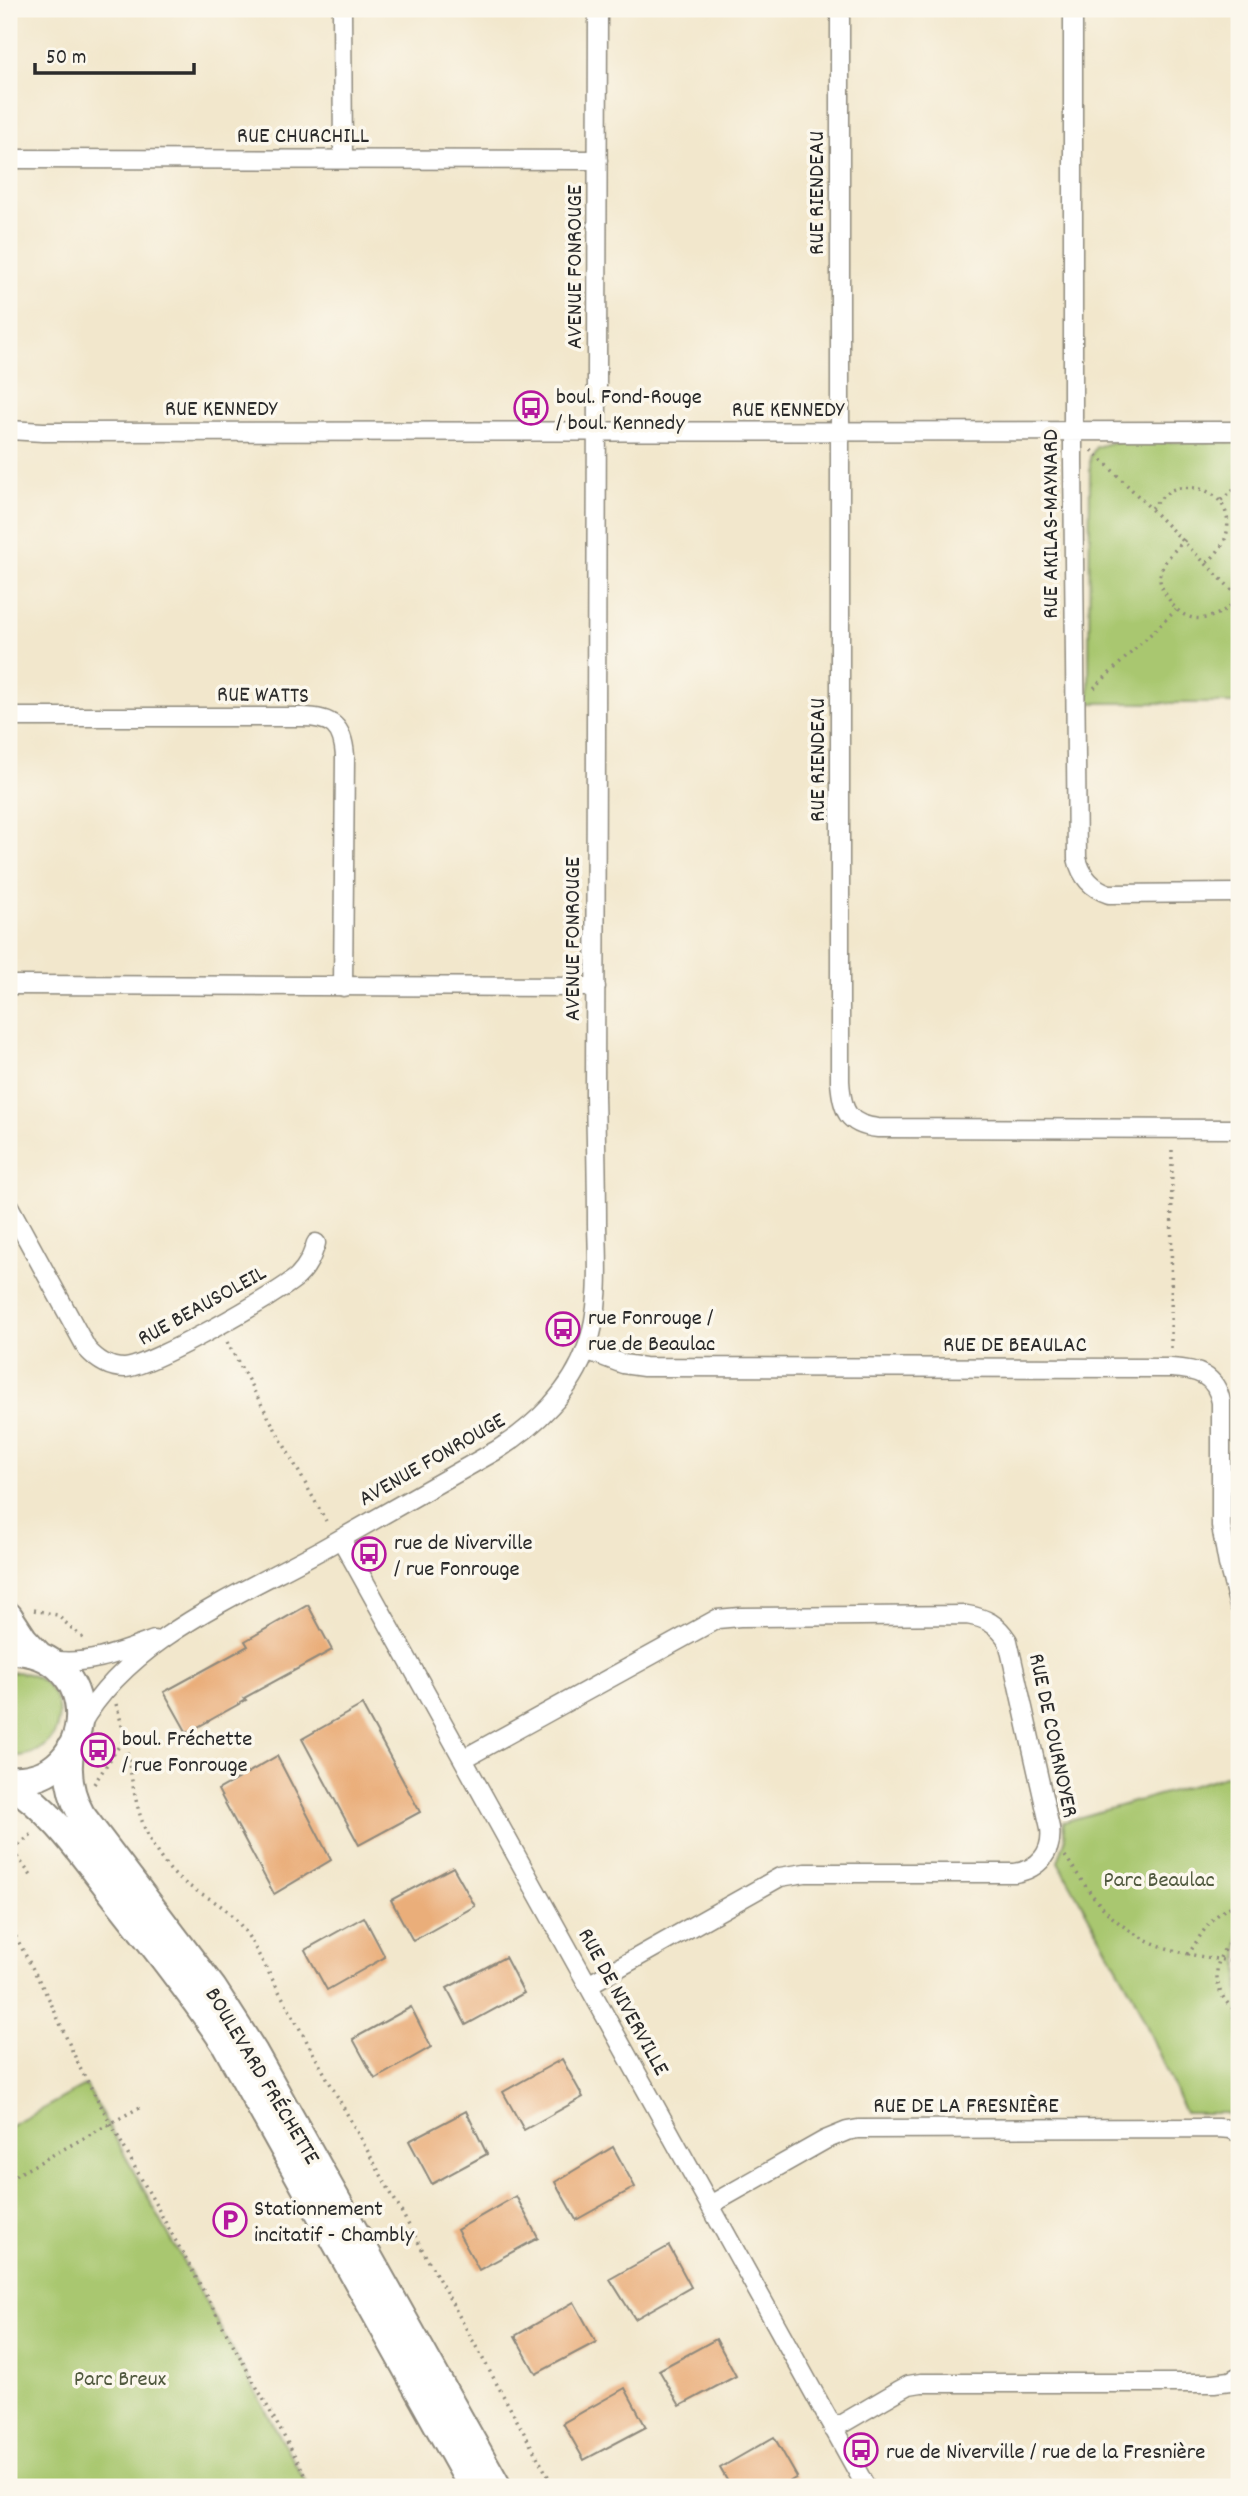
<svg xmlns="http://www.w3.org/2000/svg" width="1248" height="2496" font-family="Dekko,sans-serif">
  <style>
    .green { fill: #a9c76f; stroke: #6a794d; stroke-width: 2 }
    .building { fill: #eaae7a }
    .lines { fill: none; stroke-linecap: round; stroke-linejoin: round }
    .minor-casing { stroke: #8e897c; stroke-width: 21 }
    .secondary-casing { stroke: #8e897c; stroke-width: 30 }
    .path { stroke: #8e897c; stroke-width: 3.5; stroke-dasharray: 2 5; stroke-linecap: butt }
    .minor { stroke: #fff; stroke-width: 18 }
    .secondary { stroke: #fff; stroke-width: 26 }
    .labels { text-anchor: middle; stroke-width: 7; stroke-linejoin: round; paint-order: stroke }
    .street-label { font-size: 23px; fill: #2b2b2b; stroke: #fbf7ec }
    .poi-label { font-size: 23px; fill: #2b2b2b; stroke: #fbf7ec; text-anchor: start }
    .park-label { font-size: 23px; fill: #515a3f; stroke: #fbf7ec }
  </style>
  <rect width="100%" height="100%" fill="#fbf7ec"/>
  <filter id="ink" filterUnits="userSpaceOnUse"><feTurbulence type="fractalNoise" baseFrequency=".0143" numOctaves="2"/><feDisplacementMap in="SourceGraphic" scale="14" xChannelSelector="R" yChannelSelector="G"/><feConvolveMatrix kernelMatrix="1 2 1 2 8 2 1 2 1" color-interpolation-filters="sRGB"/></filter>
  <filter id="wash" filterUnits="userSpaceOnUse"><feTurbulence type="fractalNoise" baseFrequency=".00686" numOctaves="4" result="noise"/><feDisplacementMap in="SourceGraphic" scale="28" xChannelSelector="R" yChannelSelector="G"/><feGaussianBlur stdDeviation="1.57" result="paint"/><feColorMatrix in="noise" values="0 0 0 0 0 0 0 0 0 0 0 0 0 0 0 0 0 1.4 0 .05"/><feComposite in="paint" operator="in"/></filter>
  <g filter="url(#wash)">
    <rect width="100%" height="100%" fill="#f2e7cc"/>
    <path class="green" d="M1113,442h126v261h-150l1,-246 6,-10z
      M17,1672c60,6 53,89 -8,84l3,-8 -3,-1v-74z
      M1239,1772v346l-14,-5h-40l-51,-116 -76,-135 7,-22 -2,-18z
      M86,2085l222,402h-299v-360z"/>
    <g id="blocks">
      <path class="building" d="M308,1605l24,45 -88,48 2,2 -59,33 -23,-41 84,-46 -3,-5z
        M362,1705l58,107 -61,33 -57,-106z
        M277,1756l54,104 -57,34 -56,-104z
        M453,1867l22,39 -62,35 -22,-41z
        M364,1917l21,40 -58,33 -22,-40z
        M505,1957l19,36 -58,32 -19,-37z
        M411,2007l20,40 -56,32 -22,-40z
        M562,2059l21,38 -59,33 -21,-38z
        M466,2111l21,43 -55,30 -23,-43z
        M613,2147l22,40 -59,33 -21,-38z
        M516,2196l22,42 -59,32 -22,-40z
        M669,2246l22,41 -56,32 -25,-40z
        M574,2302l22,40 -60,32 -21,-38z
        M716,2339l20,37 -56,30 -21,-36z
        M625,2388l21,39 -62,33 -21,-37z
        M774,2437l23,40 -16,10h-50l-11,-19z"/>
    </g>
  </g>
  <g filter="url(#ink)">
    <use href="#blocks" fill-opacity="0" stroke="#8e897c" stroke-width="2"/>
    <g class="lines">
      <defs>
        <path id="minor" d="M342,9l1,149
          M840,9v1072c2,29 7,44 38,47l361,1
          M1073,9v451l4,398c4,18 14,30 32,36l130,-1
          M9,159l589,1
          M9,430l34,2 1196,-1
          M9,717h293c30,0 41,9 43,39l-2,231
          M9,985l587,2
          M9,1206l78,143c10,11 21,19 37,19 24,0 155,-74 174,-92 10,-10 14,-20 18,-33
          M586,1350l37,14 21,3 527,1c26,1 45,7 50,34v124l7,38 11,42
          M341,1539l525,948
          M49,1660c38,6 70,-7 105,-20
          M80,1726c49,-87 157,-130 241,-176 59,-33 117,-67 176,-100 38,-24 75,-59 90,-103 14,-38 11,-82 10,-122 0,-43 -1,-86 -2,-129l3,-1087
          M463,1759l254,-140 23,-2 227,-2c19,3 30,9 41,26l42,187c3,24 -11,41 -35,45h-210l-25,4 -192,108
          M710,2205l115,-65 22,-9 11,-2 360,-1 12,1 9,4
          M833,2429l65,-38 11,-6 12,-2h293l16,-2 9,-5"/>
        <path id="secondary" d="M9,1616l15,23 16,17
          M9,1651c96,-2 91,134 0,128
          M71,1747c-5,24 -2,45 10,67l132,174 41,64 244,435
          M9,1783c44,28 74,73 106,114 38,48 76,96 110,147l247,443"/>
      </defs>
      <use href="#minor" class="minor-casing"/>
      <use href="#secondary" class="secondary-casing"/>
      <path class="path" d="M1092,450l147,147
        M1221,500l18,-14
        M1151,508c6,-6 13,-14 21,-18 7,-3 15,-3 22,-2 24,2 39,24 32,48 -3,11 -12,20 -19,27
        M1185,540c-10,10 -23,21 -25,36 -1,9 5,17 10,25 19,29 49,18 69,-3
        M1094,688l82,-78
        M227,1342l99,179
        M1171,1348l1,-202
        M34,1610l23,5 29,26
        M116,1704c19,60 11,119 56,168 14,15 34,23 49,34 12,9 21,20 29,33l304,548
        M94,1784l29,-44
        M9,1834l10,11 -10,9
        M19,1845l15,-13
        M13,1851l19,26
        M1065,1856c11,15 20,31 32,45 38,46 86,54 142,61
        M9,1924l41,77 30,67 232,419
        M1239,1935c-29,19 -30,59 0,78
        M1188,1955c13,-20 26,-46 51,-51
        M9,2179l135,-74"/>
      <use href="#minor" class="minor"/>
      <use href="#secondary" class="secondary"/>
    </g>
  </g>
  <defs>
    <symbol id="bus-ring" viewBox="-11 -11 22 22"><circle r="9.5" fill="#fbf7ec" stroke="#b5179e" stroke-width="1.5"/><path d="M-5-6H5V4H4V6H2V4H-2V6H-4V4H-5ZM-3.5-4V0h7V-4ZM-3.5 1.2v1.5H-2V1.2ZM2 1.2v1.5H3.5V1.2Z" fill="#b5179e"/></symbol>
    <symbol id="parking-ring" viewBox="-11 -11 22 22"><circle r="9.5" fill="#fbf7ec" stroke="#b5179e" stroke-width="1.5"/><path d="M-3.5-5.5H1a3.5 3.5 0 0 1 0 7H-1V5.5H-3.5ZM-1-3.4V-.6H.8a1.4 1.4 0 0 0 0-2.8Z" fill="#b5179e"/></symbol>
  </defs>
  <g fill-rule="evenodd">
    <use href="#bus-ring" x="512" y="389" width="38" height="38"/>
    <use href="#bus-ring" x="544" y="1310" width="38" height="38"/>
    <use href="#bus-ring" x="350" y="1535" width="38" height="38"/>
    <use href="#bus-ring" x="79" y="1731" width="38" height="38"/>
    <use href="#parking-ring" x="211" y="2201" width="38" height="38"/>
    <use href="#bus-ring" x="842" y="2431" width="38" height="38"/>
  </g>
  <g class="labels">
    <g class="street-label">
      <text x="303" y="142">RUE CHURCHILL</text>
      <text transform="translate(815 193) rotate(-90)" y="8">RUE RIENDEAU</text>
      <text transform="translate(573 267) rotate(-90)" y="8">AVENUE FONROUGE</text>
      <text x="221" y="415">RUE KENNEDY</text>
      <text x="788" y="416">RUE KENNEDY</text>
      <text transform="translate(1049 524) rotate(-90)" y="8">RUE AKILAS-MAYNARD</text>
      <text transform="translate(263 693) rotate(1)" y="8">RUE WATTS</text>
      <text transform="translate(816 760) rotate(-90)" y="8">RUE RIENDEAU</text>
      <text transform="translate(571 939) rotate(-90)" y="8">AVENUE FONROUGE</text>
      <text transform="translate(201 1304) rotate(-29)" y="8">RUE BEAUSOLEIL</text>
      <text x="1015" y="1351">RUE DE BEAULAC</text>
      <text transform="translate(431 1458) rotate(-30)" y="8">AVENUE FONROUGE</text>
      <text transform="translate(1055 1735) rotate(78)" y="8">RUE DE COURNOYER</text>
      <text transform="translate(625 2001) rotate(61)" y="8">RUE DE NIVERVILLE</text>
      <text transform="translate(264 2075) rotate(59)" y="8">BOULEVARD FRÉCHETTE</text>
      <text x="966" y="2112">RUE DE LA FRESNIÈRE</text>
    </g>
    <g class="poi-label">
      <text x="556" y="403">boul. Fond-Rouge<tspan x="556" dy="26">/ boul. Kennedy</tspan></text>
      <text x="588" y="1324">rue Fonrouge /<tspan x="588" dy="26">rue de Beaulac</tspan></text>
      <text x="394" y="1549">rue de Niverville<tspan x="394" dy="26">/ rue Fonrouge</tspan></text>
      <text x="122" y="1745">boul. Fréchette<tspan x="122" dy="26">/ rue Fonrouge</tspan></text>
      <text x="254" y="2215">Stationnement<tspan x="254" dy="26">incitatif - Chambly</tspan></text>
      <text x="886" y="2458">rue de Niverville / rue de la Fresnière</text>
    </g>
    <g class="park-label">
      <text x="1159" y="1886">Parc Beaulac</text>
      <text x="120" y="2385">Parc Breux</text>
    </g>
  </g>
  <rect width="1248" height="2496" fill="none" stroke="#fbf7ec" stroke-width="35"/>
  <path d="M35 63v10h159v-10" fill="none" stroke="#2b2b2b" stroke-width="3.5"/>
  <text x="46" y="63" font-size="21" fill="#2b2b2b" stroke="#fbf7ec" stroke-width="5" paint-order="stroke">50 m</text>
</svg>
